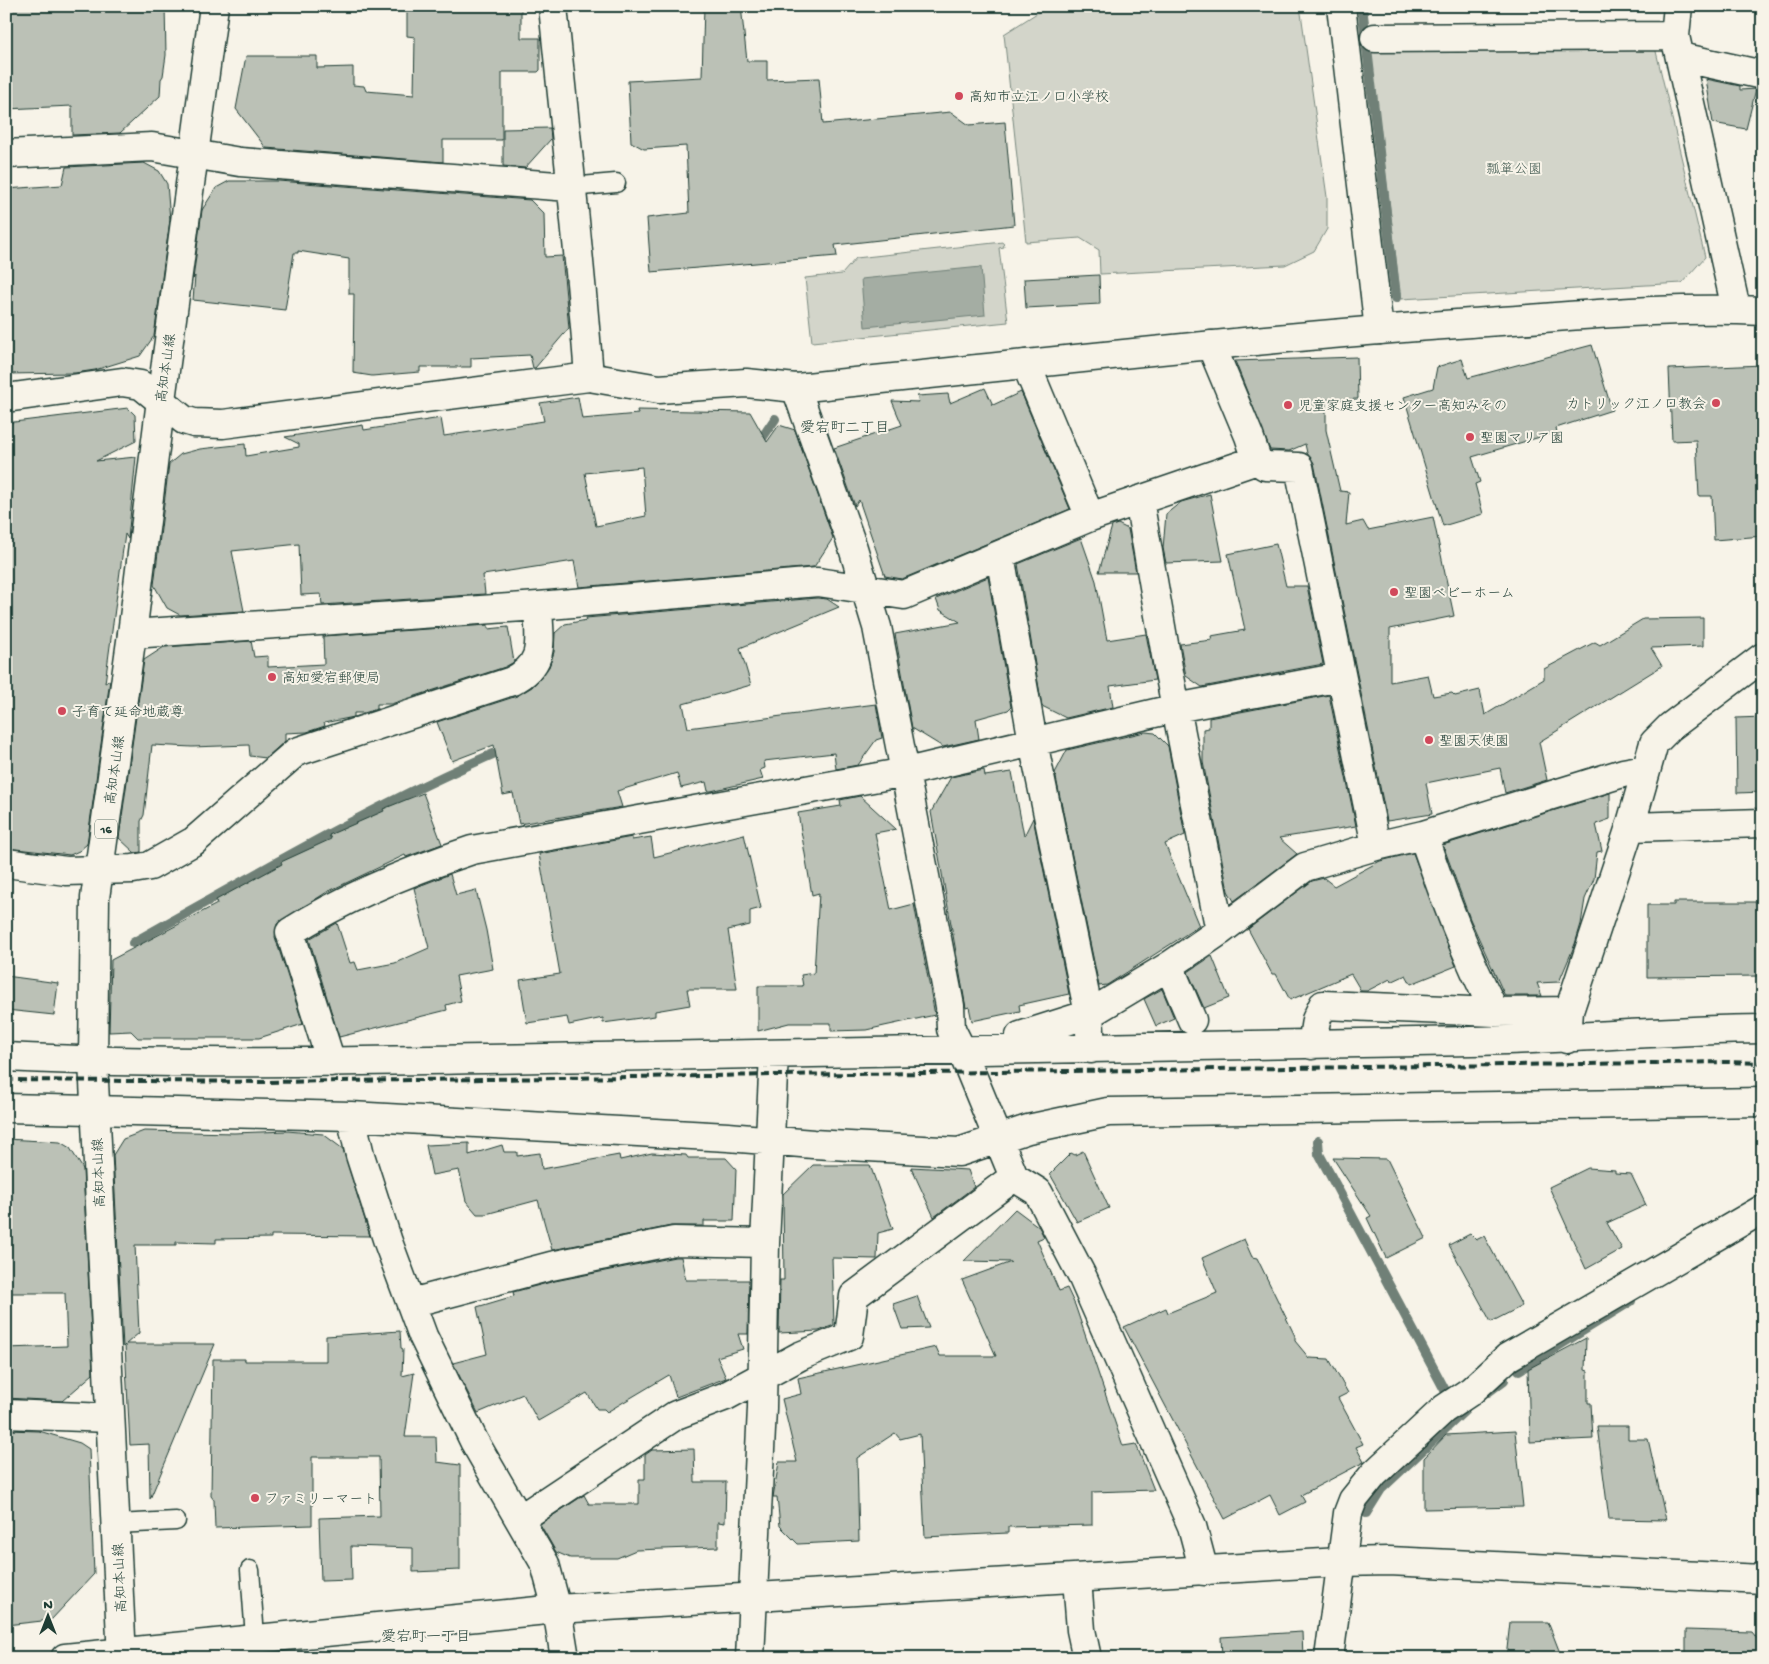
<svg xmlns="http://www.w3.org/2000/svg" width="1769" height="1664" font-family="'Gochi Hand','Klee One',sans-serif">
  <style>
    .green { fill: #d3d5ca; stroke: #79897f }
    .water { fill: #a4ada3; stroke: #6f8077 }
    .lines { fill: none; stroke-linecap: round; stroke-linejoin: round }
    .stream { stroke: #6f8077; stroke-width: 10 }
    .building { fill: #bbc1b6; stroke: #1f3d34; fill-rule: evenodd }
    .service-casing { stroke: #1f3d34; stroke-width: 21 }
    .minor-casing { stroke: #1f3d34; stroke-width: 31 }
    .tertiary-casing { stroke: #1f3d34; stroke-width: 31 }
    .primary-casing { stroke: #1f3d34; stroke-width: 31 }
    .service { stroke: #f7f3e8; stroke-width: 18 }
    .minor { stroke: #f7f3e8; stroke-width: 28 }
    .tertiary { stroke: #f7f3e8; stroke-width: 28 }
    .primary { stroke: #f7f3e8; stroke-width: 28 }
    .rail { stroke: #1f3d34; stroke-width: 4; stroke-dasharray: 8 4; stroke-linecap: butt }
    .poi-dot { fill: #d1495b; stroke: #f7f3e8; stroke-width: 2 }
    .labels { text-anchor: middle; stroke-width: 4; stroke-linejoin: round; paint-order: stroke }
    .shield { fill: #f7f3e8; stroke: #60746a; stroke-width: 1 }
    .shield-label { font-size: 12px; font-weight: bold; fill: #1f3d34 }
    .poi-label { font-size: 14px; fill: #1f3d34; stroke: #f7f3e8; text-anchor: start }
    .park-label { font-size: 14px; fill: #435b52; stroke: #f7f3e8 }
    .street-label { font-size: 14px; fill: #1f3d34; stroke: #f7f3e8 }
    .neighbourhood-label { font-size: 15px; fill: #1f3d34; stroke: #f7f3e8 }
  </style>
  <rect width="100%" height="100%" fill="#f7f3e8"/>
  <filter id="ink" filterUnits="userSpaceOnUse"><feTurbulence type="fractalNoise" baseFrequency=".02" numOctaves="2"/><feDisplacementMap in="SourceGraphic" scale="10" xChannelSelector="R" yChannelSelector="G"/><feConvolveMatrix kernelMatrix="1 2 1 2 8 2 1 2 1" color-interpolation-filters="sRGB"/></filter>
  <g filter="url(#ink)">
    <path class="green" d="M1048,6h252l27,191v32l-13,22 -29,14 -185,9 -1,-24 -19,-12 -54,4 -22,-208z
      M1654,43l51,214 -23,26 -281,16 -31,-253z
      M1003,242l1,5 -5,1 9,74 -196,20 -7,-64 37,-4 14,-16z"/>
    <path class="water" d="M981,267l4,48 -120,12 -4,-48z"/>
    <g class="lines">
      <path class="stream" d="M1362,6l34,292
        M756,447l19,-28
        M133,943c123,-69 244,-140 374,-195
        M1318,1141l1,13 127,238
        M1519,1370l112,-69
        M1488,1392l16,-12
        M1366,1513l15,-24 84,-79
        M1351,1658v-1"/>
    </g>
    <path class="building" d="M6,6h159l1,49 -3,21 -2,3 -1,17 -40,37 -48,2v-29l-66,3z
      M407,6h114v32h19v32l-2,2h-36v68h-59v22l-177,-14 -30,-39 10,-53h71v12l36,-1v18l11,1 2,5 48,4 1,-58 -8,-1z
      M704,6h37l6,55h20v19l52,-2 4,46 128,-12 18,13 36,-3 9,103 -179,20 2,11 -186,16 -4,-54 42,-5 -3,-67 -42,3 -13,-7 -3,-61 74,-4z
      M1706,79l34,7v4l16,-1 -10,40 -33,-6z
      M550,128l1,11 -26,29 -22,-2v-37z
      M144,163l15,8 8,13 3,36 -16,116 -14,20 -45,14 -20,3 -69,1v-185l56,-4 4,-18z
      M229,181h49l252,19 14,14 1,43 17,-1 7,72 -34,40h-2l-3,-13 -59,3v9h-51v5l-48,4 -19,-3 1,-79h-5v-35l-51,-8v2h-4l-9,57 -92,-10 2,-24 -2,3 9,-69 14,-22z
      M1099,275l1,29 -74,4 -2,-29z
      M1592,345l20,65 -56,18 1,4 -85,25 8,25 -5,2 8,30 -40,12 -39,-129 29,-9 4,-21 25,-8 6,19z
      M1357,357l1,42 -32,1v30l14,61 9,1 -3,33 17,-4 5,9 65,-13 21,99 -64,13v53l38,-7 5,21 19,-3 3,3 25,-6 5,25 59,-36v-10l51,-27 5,3 43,-26 60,-1v28l-52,2 11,18 -123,76 8,38 -42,13 -5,-25 -74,15 6,31 -45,7 -73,-358 -7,-10 -2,-9 -16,7 -19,-1 -35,-89z
      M1763,365v171l-49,4 -2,-44h-13l-3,-56 -24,1 -3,-72z
      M985,388l8,17 28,-13 49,117 -168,70 -17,-3 -26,-76 -4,6 -21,-58 68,-23 -10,-24 27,1 -2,-6 31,-2 2,9z
      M578,397l4,22 56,-5 -1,-4 113,2 17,30 12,-17 16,5 38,108 -19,29 -235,20 -5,-26 -91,14 2,19 -163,11 -1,-11 -20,1 -2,-51 -67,7 12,60 -64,4 -13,-7 -13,-23 15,-121 12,-10 19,-5 45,-5 1,12 53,-9v-3l-14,-7 78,-12 1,5 77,-12 3,18 100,-15 -4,-18zM642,467l4,49 -50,10 -11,-53z
      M128,408l7,7 1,26 -40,20 40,-4 -8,82 -3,-5 -20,149 5,-3 -23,164 -8,7 -9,4 -63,-7 -1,-425z
      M1210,494l13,67 -57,2 -3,-15 3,-34 15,-12z
      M1118,524l10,5 8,43h-37l13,-46z
      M1081,538l15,43 11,59 39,-6 9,46 -45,6 3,21 -47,11 -24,-12 -24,-142z
      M1276,544l10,42h21l16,78 -121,23 -16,-11 -6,-32 32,-4 -1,-4 34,-6 -17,-76z
      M988,577l23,130 -3,3 -32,9 3,20 -36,8 -31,-19 -17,-94 65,-12 -20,-12 -4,-11z
      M817,598l10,1 12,8 -99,41 11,37 -68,19 5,24 188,-24 6,34 -6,2 -18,25 -22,4 -2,-16 -70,8 1,7 -5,2 3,9 -52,12h-3l-2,-9 -25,6 -4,-15 -60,18 5,16 -103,17 -6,-31 -10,2 -9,-50 -42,16 -15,-39 80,-26 15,-9 17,-20 5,-15 1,-19 10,-9 22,-4 -1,-2z
      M488,625v4l20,-2 6,35 -9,5 -114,37h-14v5l-13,4h-10v4l-30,6 1,3 -18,6 -22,1v8l-19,17 -16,-2 -1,-11 -57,2 -40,-2 -8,70 -3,6v31l-6,1 -16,-15 25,-178 20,-13 87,-6 3,16 14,-1v11l56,-3 -1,-28z
      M1329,695l27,131 -77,12 18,16 -63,47 -6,-10 -25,-129v-33l6,-1v-10z
      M1763,717v75l-26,1 -1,-75z
      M1145,732l10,1 13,13 17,89 -20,9 34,82 -92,59 -8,1 -44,-213 12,-23z
      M984,770l1,6 27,-4 12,64 9,-18 36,176 -50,11 1,6 -48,10 -3,-14 -3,1 -35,-196 20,-35z
      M423,793l19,51 -36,13 -1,-2 -78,37 -50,32 -2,13 28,87 -44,14h-121l-7,-7 -22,1 2,-72 106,-56 -1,-4 66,-36 -1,-2 50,-23 -2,-4 55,-24 -1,-2z
      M1610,793v26l-14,5 6,27 -5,1 -3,27 -9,20 -4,25 -6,20 -16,38 -22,1 5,13h-37l-35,-77 -27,-74z
      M860,796l36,33 -21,4 16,77 23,-6 21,111 -69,15 -35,1v-8h-42l-31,8v-45h45l-2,-11 13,-2 5,-80 -7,2 -14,-82 43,-7 -1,-6z
      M744,834l17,74 -11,3v14l-22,5 9,59h-50l3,16 -35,6v5l-52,7v-5l-34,7 -2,-8 -40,6 -7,-43 40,-6 -21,-120 93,-17v3l19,-3 3,20z
      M1413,853l43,113 -45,18 -5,-9 -15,7 -1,-3 -23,12h-6l-10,-17 -61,26 -14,-26h-4l-24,-45 64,-48 12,-3 10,8 46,-25z
      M450,874l6,21 20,-5 10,40 7,39 -37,7 5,25 -15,4 1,5 -108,27 -30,-98 28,-16 13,40 5,-1 3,8 37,-7 34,-15 -15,-60z
      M1674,902h89v74l-116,1v-72h27z
      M1212,956l17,42 -25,10 -16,-36z
      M6,976l52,7 -4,32 -48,-5z
      M1162,989l12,29 -18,8 -12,-27z
      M144,1131l90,2 53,-2 36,3 20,15 27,87 -99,-1v3l-55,1v4l-40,-1v3h-41l4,88 -13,11h89l-65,155 -1,-55 -19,1 -5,-100 -2,2 -10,-192 10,-16z
      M6,1139l54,3 10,6 13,21 10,205 -31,27 -56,-3v-50l61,-2 -2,-53h-59z
      M469,1143v12l33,-10 2,7h13v4l23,-3 2,16 77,-14 1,5 32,-7 34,2 2,3h38l10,11 -2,52h-30v5h-33l-119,24 -14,-50 -52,14h-9l-11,-13 -7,-31 -27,5 -6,-30z
      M1083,1151l26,57 -32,14 -27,-48 21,-21 4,2z
      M1333,1158l54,1 39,79 -40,20 -19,-40 4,-2z
      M813,1165h57l23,64 -15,4 -1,26 -45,-1 2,67 -15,6 -40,2 1,-53h4l-1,-86z
      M911,1167l57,3 6,17 -40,30z
      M1588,1168l27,2v3l16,1 15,31 -39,18 15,26 -36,20 -37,-82z
      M1015,1209l24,18 5,10 -7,3 22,51 8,-3 8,17 48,141 13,-2 18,46 -62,2v33l-84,2v6l-83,4 -5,-103 -20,5 -5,-6 -38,25 2,83 -61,3 -18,-18 -3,-29h-4l6,-35h18l-15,-63 19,-5 -3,-16 138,-31 4,9h56l-34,-76 49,-18 -47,-1z
      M1470,1234l6,6 8,-4 38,70 -31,16 -42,-77z
      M1244,1239l8,18 5,1 38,78v5l14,17 20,1 19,34 -10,5 25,46 -7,3 8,15 -63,33 4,7 -25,13 -10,-20 -45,24 -101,-192 42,-19 2,5 49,-20 -15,-35z
      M675,1257h6l5,23h63l-1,54h-10l5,15 -26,8 9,21 -50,19 -7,-22 -62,37 -3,-3h-7l-10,-16 -49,28 -15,-27 -45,19 -25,-50 34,-9 -10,-47 37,-11 -1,-4 42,-11z
      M917,1296l12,32 -27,1 -9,-25z
      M400,1331l1,17 2,1 -1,27 12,-3 -9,64h31l1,25 23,3v105l-47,2v-24l-62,-2 1,34 -31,1 -2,-63 61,-2 -1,-59h-67v68l-97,3 -1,-28 -3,-4 2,-137h32v2h81v-25z
      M1586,1338l-1,32 3,1v32h3l2,36 -63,3 -2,-73z
      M1597,1426h31v13h20l18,81 -57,-1z
      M6,1430l33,1 41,12 9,6 5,125 -43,46 -45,5z
      M1515,1431l8,76 -99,2v-51l22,-23z
      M694,1449l1,33h31l-1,41 -7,-1v25l-82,3 -19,8h-47l-14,-6 -16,-28 44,-29 5,9h50v-25h6v-24l7,-5z
      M1510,1622h38l14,36h-56z
      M1686,1630l66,2 11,14v12h-77z
      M1302,1632l1,26h-81l-1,-21z"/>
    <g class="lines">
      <defs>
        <path id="service" d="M570,187l46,-4
          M116,1524l60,-3
          M250,1570l5,67"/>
        <path id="minor" d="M553,6c12,124 27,247 36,371
          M1341,6l38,324
          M1678,6l-3,30 61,273
          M1375,38l300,-2
          M1680,57l83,18
          M6,154l146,-7 88,15 330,25
          M1211,345l38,91 8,24 8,6 34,1 77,379 47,-11 200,-62 22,-4
          M1026,364l64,153
          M796,388l57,160 24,79 73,379 1,23 11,22 52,126 24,15 45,86 109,248 12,45
          M1139,500l29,167 52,264
          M1000,555l33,187 56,272 2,35
          M132,634l406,-28 280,-24 86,13 186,-78 167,-57
          M1630,827l133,-4
          M1423,835c21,62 42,119 72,177
          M6,863l60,8 67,-2 17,-3 44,-25 102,-89 216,-71c35,-18 27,-40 26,-75
          M1169,966l23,54
          M1020,1036l69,-22 80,-48 51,-35 85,-64 71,-21
          M1567,1039l2,-28 61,-184 24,-84 16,-16 93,-70
          M1312,1045l4,-25 7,-15 172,7 74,-1
          M6,1057c197,10 395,3 592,0 291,-5 582,-9 874,-16 97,-2 194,-11 291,-12
          M331,1062l-41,-130c57,-36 119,-61 182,-82l434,-78 270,-64 165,-31
          M6,1108l345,8 377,21 85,7 146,8 69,-23 80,-17 655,-10
          M351,1116l9,39 28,87 35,94 51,105 71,123 12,45 8,49
          M411,1303l140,-37 123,-25 91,2
          M6,1414l103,4
          M520,1519l156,-104 50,-19 74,-40 49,-20 5,-40 160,-119
          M1077,1579l4,51 6,28
          M750,1658l12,-250 3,-165 9,-189
          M1329,1658l19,-145 5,-13 21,-26 70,-65 27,-18 37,-34 255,-148"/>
        <path id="tertiary" d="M6,398l116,-16 19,3 43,35 10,3 29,1 366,-47 70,12 87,-6 50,5c225,-23 449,-49 675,-65 97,-6 195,-17 292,-12
          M65,1658l492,-49 783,-47 49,-1 374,18"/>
        <path id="primary" d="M122,1658l-29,-597 2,-163 37,-264 29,-234 53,-394"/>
      </defs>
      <use href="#service" class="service-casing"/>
      <use href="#minor" class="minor-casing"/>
      <use href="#tertiary" class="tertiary-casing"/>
      <use href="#primary" class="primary-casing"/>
      <use href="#service" class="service"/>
      <use href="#minor" class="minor"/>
      <use href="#tertiary" class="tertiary"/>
      <use href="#primary" class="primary"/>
      <path class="rail" d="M6,1080l261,2 1461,-20 35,1"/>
    </g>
  </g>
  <g class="poi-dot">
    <circle cx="959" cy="96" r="5"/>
    <circle cx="1716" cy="403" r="5"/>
    <circle cx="1288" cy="405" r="5"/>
    <circle cx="1470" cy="437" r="5"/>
    <circle cx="1394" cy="592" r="5"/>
    <circle cx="272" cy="677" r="5"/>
    <circle cx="62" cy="711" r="5"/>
    <circle cx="1429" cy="740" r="5"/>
    <circle cx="255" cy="1498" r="5"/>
  </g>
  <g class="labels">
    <rect class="shield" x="95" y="819.5" width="22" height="19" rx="4"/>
    <g class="shield-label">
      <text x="106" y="833">16</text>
    </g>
    <g class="poi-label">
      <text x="969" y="101">高知市立江ノ口小学校</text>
      <text x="1706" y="408" text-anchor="end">カトリック江ノ口教会</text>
      <text x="1298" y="410">児童家庭支援センター高知みその</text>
      <text x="1480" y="442">聖園マリア園</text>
      <text x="1404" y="597">聖園ベビーホーム</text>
      <text x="282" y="682">高知愛宕郵便局</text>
      <text x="72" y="716">子育て延命地蔵尊</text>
      <text x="1439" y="745">聖園天使園</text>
      <text x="265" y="1503">ファミリーマート</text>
    </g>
    <g class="park-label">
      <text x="1514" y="173">瓢箪公園</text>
    </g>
    <g class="street-label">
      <text transform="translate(165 368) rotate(-82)" y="5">高知本山線</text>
      <text transform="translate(114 770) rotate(-82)" y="5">高知本山線</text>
      <text transform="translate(98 1173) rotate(-92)" y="5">高知本山線</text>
      <text transform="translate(119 1578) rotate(-93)" y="5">高知本山線</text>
    </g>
    <g class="neighbourhood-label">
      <text x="845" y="432">愛宕町二丁目</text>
      <text x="426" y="1641">愛宕町一丁目</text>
    </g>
  </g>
  <rect width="1769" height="1664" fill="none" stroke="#f7f3e8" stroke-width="25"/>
  <rect x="12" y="12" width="1744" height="1639" fill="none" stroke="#1f3d34" stroke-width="2" filter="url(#ink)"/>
  <g transform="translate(48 1616)" stroke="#f7f3e8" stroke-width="4" paint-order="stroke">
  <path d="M0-4L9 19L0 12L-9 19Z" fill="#1f3d34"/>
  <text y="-8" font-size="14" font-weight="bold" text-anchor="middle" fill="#1f3d34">N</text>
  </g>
</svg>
